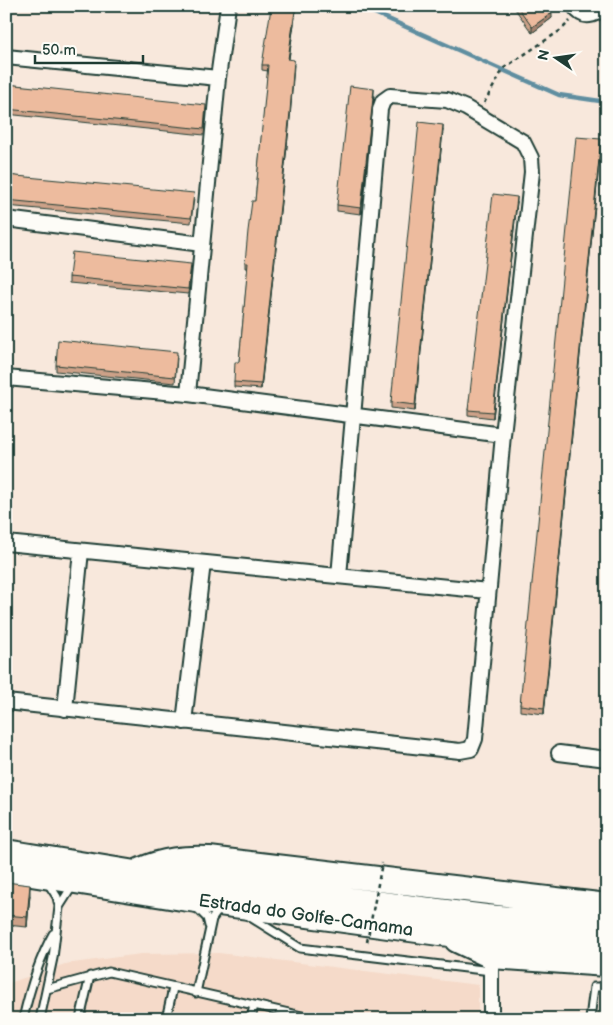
<svg xmlns="http://www.w3.org/2000/svg" width="613" height="1025" font-family="'Balsamiq Sans',sans-serif">
  <style>
    .built { fill: #f5dac9 }
    .lines { fill: none; stroke-linecap: round; stroke-linejoin: round }
    .stream { stroke: #5f8ea0; stroke-width: 4.5 }
    .service-casing { stroke: #1f3d34; stroke-width: 11 }
    .minor-casing { stroke: #1f3d34; stroke-width: 18 }
    .trunk-casing { stroke: #1f3d34; stroke-width: 28 }
    .path { stroke: #1f3d34; stroke-width: 2.5; stroke-dasharray: 4 4; stroke-linecap: butt }
    .service { stroke: #fdfcf7; stroke-width: 7 }
    .minor { stroke: #fdfcf7; stroke-width: 14 }
    .trunk { stroke: #fdfcf7; stroke-width: 24 }
    .path-bridge { stroke: #1f3d34; stroke-width: 2.5; stroke-dasharray: 4 4; stroke-linecap: butt }
    .wall { fill: #cca188; stroke: #1f3d34 }
    .shaded-wall { fill: #a6836f; stroke: #1f3d34 }
    .building { fill: #edbb9e; stroke: #1f3d34 }
    .labels { text-anchor: middle; stroke-width: 4; stroke-linejoin: round; paint-order: stroke }
    .street-label { font-size: 18px; fill: #1f3d34; stroke: #fdfcf7 }
  </style>
  <rect width="100%" height="100%" fill="#f8e8dc"/>
  <filter id="ink" filterUnits="userSpaceOnUse"><feTurbulence type="fractalNoise" baseFrequency=".02" numOctaves="2"/><feDisplacementMap in="SourceGraphic" scale="10" xChannelSelector="R" yChannelSelector="G"/><feConvolveMatrix kernelMatrix="1 2 1 2 8 2 1 2 1" color-interpolation-filters="sRGB"/></filter>
  <g filter="url(#ink)">
    <path class="built" d="M219,953l259,32v34h-472v-35l59,-20 76,-10z"/>
    <g class="lines">
      <path class="stream" d="M359,6l200,89 48,7"/>
      <defs>
        <path id="service" d="M48,883l9,14 2,9
          M196,907l11,11 2,8
          M247,915l53,33 191,23
          M47,989l62,-17 206,47
          M196,993l16,-74 8,-11
          M23,1019c7,-31 15,-58 30,-85
          M40,1019l13,-61 6,-51 14,-22
          M80,1019l10,-43
          M166,1019l7,-31
          M251,1019l3,-14
          M590,1019l4,-32h13"/>
        <path id="minor" d="M574,6c10,15 20,9 33,1
          M6,57l212,21
          M6,219l196,25
          M6,378l182,16 315,41
          M188,394l30,-316 10,-72
          M6,543l482,48
          M6,702l454,49 11,-2 4,-10 28,-304 29,-263 -1,-14 -8,-16 -57,-34 -19,-8 -57,-4 -7,5 -3,8 -41,467
          M65,709l16,-158
          M184,722l19,-159
          M559,753l48,6
          M491,1019v-63"/>
        <path id="trunk" d="M6,852l129,21 351,44 121,9
          M6,870l176,28 257,35 168,13
          M141,870c23,-10 43,-12 68,-11l398,47
          M457,940l34,16 116,8"/>
      </defs>
      <use href="#service" class="service-casing"/>
      <use href="#minor" class="minor-casing"/>
      <use href="#trunk" class="trunk-casing"/>
      <path class="path" d="M484,103l20,-35 57,-38 9,-9"/>
      <use href="#service" class="service"/>
      <use href="#minor" class="minor"/>
      <use href="#trunk" class="trunk"/>
      <path class="path-bridge" d="M367,942l15,-79"/>
    </g>
    <path class="wall" d="M513,6h35l4,12 -20,15z
      M295,17l-6,42 5,6 -4,53 -29,271 -27,-2v-5l5,-20 9,-94h-3v-5l10,-62 13,-130 -6,-1v-5z
      M6,84l200,26 -2,25 -198,-21z
      M374,95l-13,119 -24,-3v-6z
      M443,130l-28,281 -24,-3v-6z
      M601,145l-57,569 -24,-3v-6z
      M6,175l188,23 -3,25 -185,-17z
      M517,202l-24,216 -25,-3v-5z
      M191,269l-3,25 -119,-11v-6z
      M177,358l-2,25 -119,-12v-6z
      M6,882l24,13 -3,32 -21,-2z"/>
    <path class="shaded-wall" d="M295,11v6l-7,47v-5z
      M552,13v5l-20,15v-6z
      M294,60l-4,58 -29,271v-5z
      M374,89v6l-13,119v-6z
      M443,125v5l-28,281v-6z
      M601,139v6l-57,569v-6z
      M517,197v5l-24,216v-6z
      M30,885v10l-3,32v-10z"/>
    <path class="building" d="M517,6h31l4,7 -20,14z
      M271,8l24,3 -7,48 6,1 -4,52 -29,272 -27,-2 1,-20h4l4,-42 5,-57h-3l3,-32 4,-30h3l13,-136h-6z
      M6,84l200,21 -2,24 -198,-20z
      M350,86l24,3 -13,119 -24,-3z
      M419,122l24,3 -28,280 -24,-3z
      M576,137l25,2 -57,569 -24,-3z
      M6,175l188,18 -3,25 -185,-18z
      M493,194l24,3 -24,215 -25,-2z
      M72,252l119,12 -3,25 -119,-12z
      M58,340l119,12 -2,25 -119,-12z
      M6,882l24,3 -3,32 -21,-2z"/>
  </g>
  <g class="labels">
    <g class="street-label">
      <text transform="translate(306 915) rotate(8)" y="6">Estrada do Golfe-Camama</text>
    </g>
  </g>
  <rect width="613" height="1025" fill="none" stroke="#fdfcf7" stroke-width="25"/>
  <rect x="12" y="12" width="588" height="1000" fill="none" stroke="#1f3d34" stroke-width="2" filter="url(#ink)"/>
  <g transform="translate(556 58) rotate(283)" stroke="#fdfcf7" stroke-width="4" paint-order="stroke">
  <path d="M0-4L9 19L0 12L-9 19Z" fill="#1f3d34"/>
  <text y="-8" font-size="14" font-weight="bold" text-anchor="middle" fill="#1f3d34">N</text>
  </g>
  <path d="M35 55v8h108v-8" fill="none" stroke="#1f3d34" stroke-width="2.5"/>
  <text x="42" y="55" font-size="15" fill="#1f3d34" stroke="#fdfcf7" stroke-width="4" paint-order="stroke">50 m</text>
</svg>
